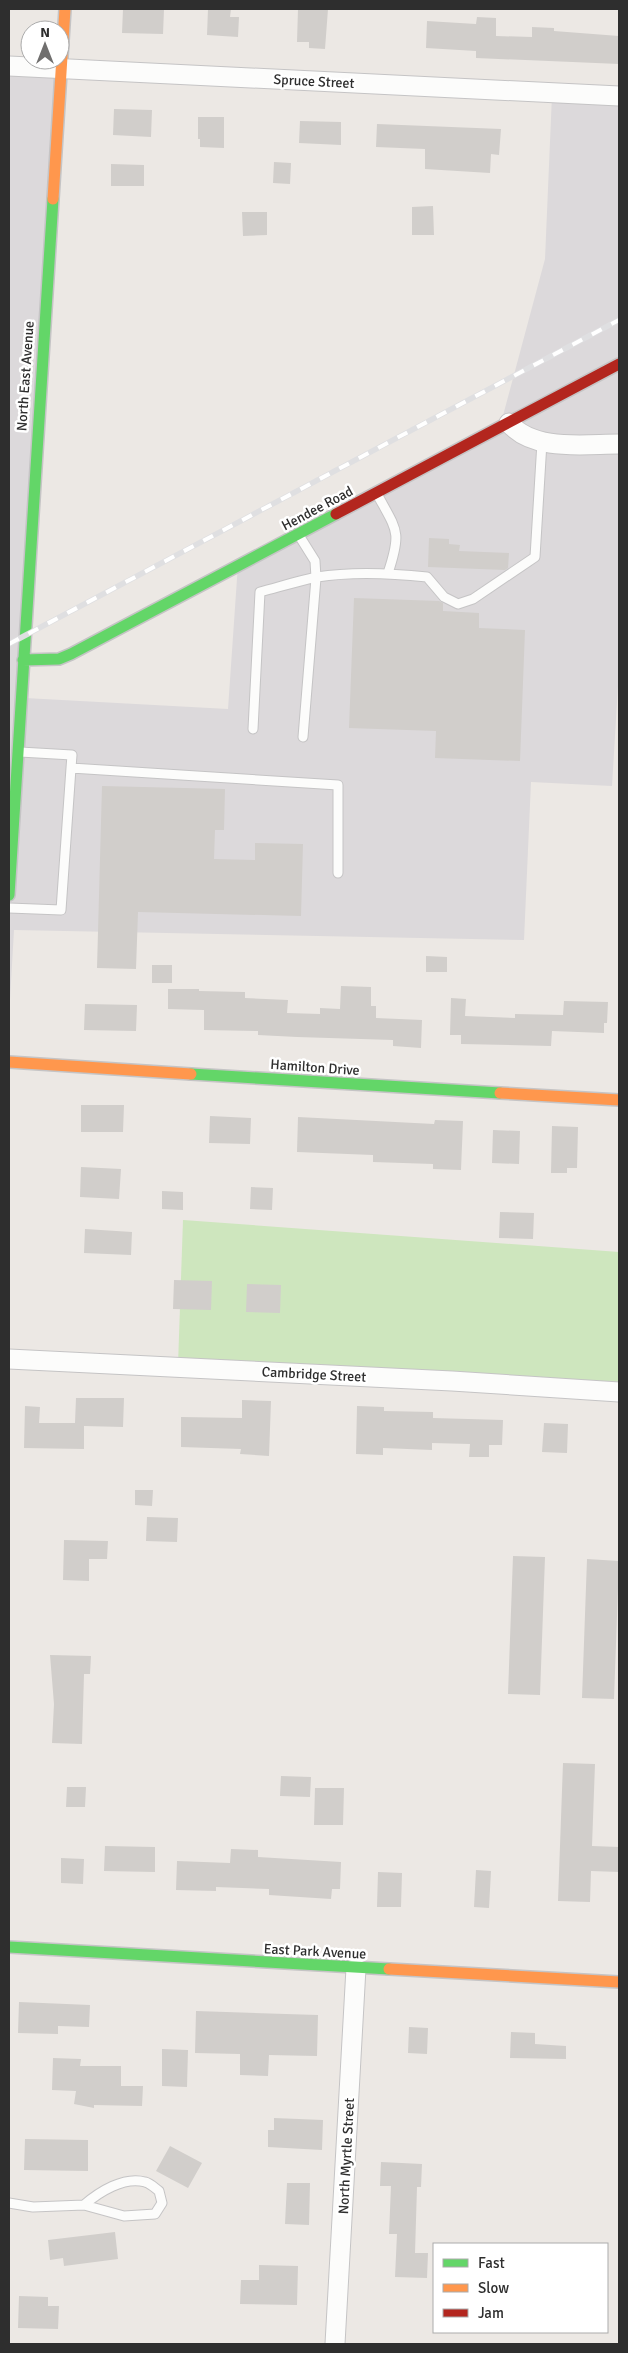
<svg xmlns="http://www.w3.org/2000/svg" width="628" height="2353" font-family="Signika,sans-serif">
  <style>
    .industrial { fill: #dcd9db }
    .green { fill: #cee6be }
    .building { fill: #d1cecb }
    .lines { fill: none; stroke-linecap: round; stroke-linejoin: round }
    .lane-casing { stroke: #c5c4c5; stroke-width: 11 }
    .street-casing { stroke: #c5c4c5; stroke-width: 21 }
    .fast-casing { stroke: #c5c4c5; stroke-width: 14 }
    .slow-casing { stroke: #c5c4c5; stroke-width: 14 }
    .jam-casing { stroke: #c5c4c5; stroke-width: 14 }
    .lane { stroke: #fcfcfb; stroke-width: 9 }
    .street { stroke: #fcfcfb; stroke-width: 19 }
    .fast { stroke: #63d668; stroke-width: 11 }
    .slow { stroke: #ff974d; stroke-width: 11 }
    .jam { stroke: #b3261e; stroke-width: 11 }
    .rail-casing { stroke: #dfdfe1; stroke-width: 5.5 }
    .rail { stroke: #fff; stroke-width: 4; stroke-dasharray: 11; stroke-linecap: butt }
    .labels { text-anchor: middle; stroke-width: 5; stroke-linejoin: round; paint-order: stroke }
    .street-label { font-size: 14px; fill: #2e2e2e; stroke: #fff }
  </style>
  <rect width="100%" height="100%" fill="#ece8e4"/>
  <path class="industrial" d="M9,69l53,3 -37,626 203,11 10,-145 263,-141 44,-164 7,-164 67,3v571l-7,117 -81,-4 -7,158 -510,-10 -5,87z"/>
  <path class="green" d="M183,1220l436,32v139l-441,-26z"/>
  <path class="building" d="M123,9h41l-1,25 -41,-1z
    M208,9h23l-1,8h9l-1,20 -31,-2z
    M298,9h30l-3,40 -16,-1v-6h-12z
    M477,17l19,1v18l36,1v-10l22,1v3l65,5v28l-143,-6v-7l-50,-3 1,-27 49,3z
    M114,109l38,1 -1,27 -38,-2z
    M198,117h26v31l-24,-1v-8h-2z
    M300,121l41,1v23l-42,-2z
    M377,124l124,5 -2,26 -8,-1 -1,19 -65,-4v-20l-49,-2z
    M274,162l17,1 -1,21 -17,-1z
    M111,164l33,1v21h-33z
    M433,206l1,29h-22v-28z
    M242,212h25v23l-24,1z
    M429,538l20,1v5l11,1 -1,6 50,2 -1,15 -3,2 -77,-3z
    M354,598l85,3 4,2v8l36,2v15l46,2 -5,131 -85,-3 1,-27 -87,-3z
    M102,786l123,3 -1,41h-9l-1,29 41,1v-17l48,1 -2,72 -163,-4 -2,57 -39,-1z
    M426,956l21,1v15h-21z
    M152,965h20v18h-20z
    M341,986l30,1v19h5v12l46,2 -1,28 -28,-2v-6l-96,-3 -39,-2v-4l-54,-1v-20l-36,-1v-20h31v2l46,1v6l43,2 -1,13 33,1v-6l20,1z
    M451,998l15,1 -1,17 50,2v-4l48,1 1,-14 44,1 -1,21h-3v10l-52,-2 -1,15 -90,-2v-9h-11z
    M85,1004l52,1 -1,26 -52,-1z
    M81,1105h43l-1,27h-42z
    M210,1116l41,2 -1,26 -41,-1z
    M298,1117l136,7 1,-4 28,1 -2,49 -28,-1v-5l-60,-2v-7l-76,-3z
    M552,1126l26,1 -1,41h-10v5h-16z
    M493,1130l27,1 -1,33 -27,-1z
    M81,1167l40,2 -2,30 -39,-2z
    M251,1187l22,1 -1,22 -22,-1z
    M162,1191l21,1v18l-21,-1z
    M500,1212l34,1 -1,26 -34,-1z
    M85,1229l47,3 -1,23 -47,-2z
    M174,1280l38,1 -1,29 -38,-1z
    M247,1284l34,1 -1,28 -34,-1z
    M76,1398h48l-1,29 -39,-1v23l-60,-1 1,-42 15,1 -1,16h36z
    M242,1400l29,1 -2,55 -29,-2 1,-5 -60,-2v-30l61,1z
    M357,1406l27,1v4l49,1v6l70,2 -1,25h-13v12h-20l1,-13 -38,-1v7l-49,-2v7l-27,-1z
    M544,1423l24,1 -1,29 -25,-1z
    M135,1490h18l-1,16 -17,-1z
    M147,1517l31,1 -1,24 -31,-1z
    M64,1540l44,1 -1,18h-18v22l-26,-1z
    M513,1556l32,1 -5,138 -32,-1z
    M587,1559l32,2 -5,138 -32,-1z
    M50,1655l41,1 -1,18h-6l-2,70 -30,-1 2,-39z
    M563,1763l32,1 -3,82 27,1v25l-28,-1 -1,31 -32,-1z
    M281,1776l30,1 -1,20 -30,-1z
    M67,1787h19l-1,20h-19z
    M315,1788h29l-1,37h-29z
    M105,1846l50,1v25l-51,-1z
    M231,1849l27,1v7l83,5 -1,27h-8l-1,10 -62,-4v-6l-53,-2v4l-40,-1 1,-29 53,2z
    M61,1858l23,1 -1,25 -22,-1z
    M476,1870l15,1 -2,37 -15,-1z
    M378,1872l24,1 -1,34h-24z
    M19,2002l71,3 -1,22 -31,-1v8l-40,-1z
    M196,2011l122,4 -1,41 -48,-1 -1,21 -28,-1v-21l-45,-1z
    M409,2027l19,1 -1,26 -19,-1z
    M511,2032l24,1v11l31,2v13l-56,-1z
    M162,2049l26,1 -1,37 -25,-1z
    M53,2058l28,1 -1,7h41v20h22l-1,20 -48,-1v3l-20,-4 2,-13 -24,-1z
    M274,2118l49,2 -1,30 -54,-3v-17h6z
    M25,2139l63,1v31l-64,-1z
    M170,2146l32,17 -14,25 -32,-17z
    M381,2162l41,2 -1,23h-4l-2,66h13l-1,25 -32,-1 2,-43h-8l2,-48h-11z
    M287,2183h23l-1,42 -24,-1z
    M115,2232l3,27 -54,7 -1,-8 -13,2 -2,-20z
    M259,2265l39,1 -1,39 -57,-1 1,-24h18z
    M19,2296l29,1v9h11l-1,23 -40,-1z"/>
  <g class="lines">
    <defs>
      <path id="lane" d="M377,494c20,37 25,37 11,79
        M300,537l15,24 1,17 -13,159
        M253,729l7,-137c19,-5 38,-11 57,-15 37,-6 73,-4 110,0l17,20 14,7 15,-5 62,-42 7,-115
        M71,768l267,17v88
        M9,908l52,2 10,-142 1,-13 -52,-3
        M9,2203l24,4 51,-2 40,11 31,-2 7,-11 -3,-12c-4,-3 -9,-8 -14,-9 -21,-6 -46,10 -61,23"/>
      <path id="street" d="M9,66l610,30
        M509,423c25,29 75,21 110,21
        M9,1359l443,22 167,11
        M335,2344l21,-376"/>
      <path id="fast" d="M23,660l36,-1 12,-5 265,-140
        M9,895l44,-696
        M191,1074l309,19
        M9,1947l380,22"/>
      <path id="slow" d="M53,199l12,-190
        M9,1062l182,12
        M500,1093l119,7
        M389,1969l230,13"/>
      <path id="jam" d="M336,514l283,-150"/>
    </defs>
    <use href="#lane" class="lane-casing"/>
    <use href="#street" class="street-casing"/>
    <use href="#fast" class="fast-casing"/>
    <use href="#slow" class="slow-casing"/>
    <use href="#jam" class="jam-casing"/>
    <use href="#lane" class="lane"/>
    <use href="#street" class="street"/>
    <use href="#fast" class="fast"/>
    <use href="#slow" class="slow"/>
    <use href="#jam" class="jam"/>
    <defs>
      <path id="rail" d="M9,644l610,-324"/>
    </defs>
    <use href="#rail" class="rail-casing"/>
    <use href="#rail" class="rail"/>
  </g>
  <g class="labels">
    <g class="street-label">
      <text transform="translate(314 81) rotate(3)" y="5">Spruce Street</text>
      <text transform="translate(25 376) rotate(-86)" y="5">North East Avenue</text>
      <text transform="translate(317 508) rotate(-28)" y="5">Hendee Road</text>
      <text transform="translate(315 1067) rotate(4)" y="5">Hamilton Drive</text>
      <text transform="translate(314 1374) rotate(3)" y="5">Cambridge Street</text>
      <text transform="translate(315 1951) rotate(3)" y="5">East Park Avenue</text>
      <text transform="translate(346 2156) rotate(-87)" y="5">North Myrtle Street</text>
    </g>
  </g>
  <rect width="628" height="2353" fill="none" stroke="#2e2e2e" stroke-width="20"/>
  <rect x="433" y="2243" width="175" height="90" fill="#ffffff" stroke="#ababab"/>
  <rect x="443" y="2259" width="25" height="8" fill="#63d668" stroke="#ababab"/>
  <text x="478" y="2268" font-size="15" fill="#2e2e2e">Fast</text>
  <rect x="443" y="2284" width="25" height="8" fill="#ff974d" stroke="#ababab"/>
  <text x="478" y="2293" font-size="15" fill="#2e2e2e">Slow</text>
  <rect x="443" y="2309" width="25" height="8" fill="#b3261e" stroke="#ababab"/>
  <text x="478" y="2318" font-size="15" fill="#2e2e2e">Jam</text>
  <g transform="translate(45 45)"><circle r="24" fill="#ffffff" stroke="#ababab"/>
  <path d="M0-4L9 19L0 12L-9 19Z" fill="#706f6e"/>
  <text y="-8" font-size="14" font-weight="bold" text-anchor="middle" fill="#2e2e2e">N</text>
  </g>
</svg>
